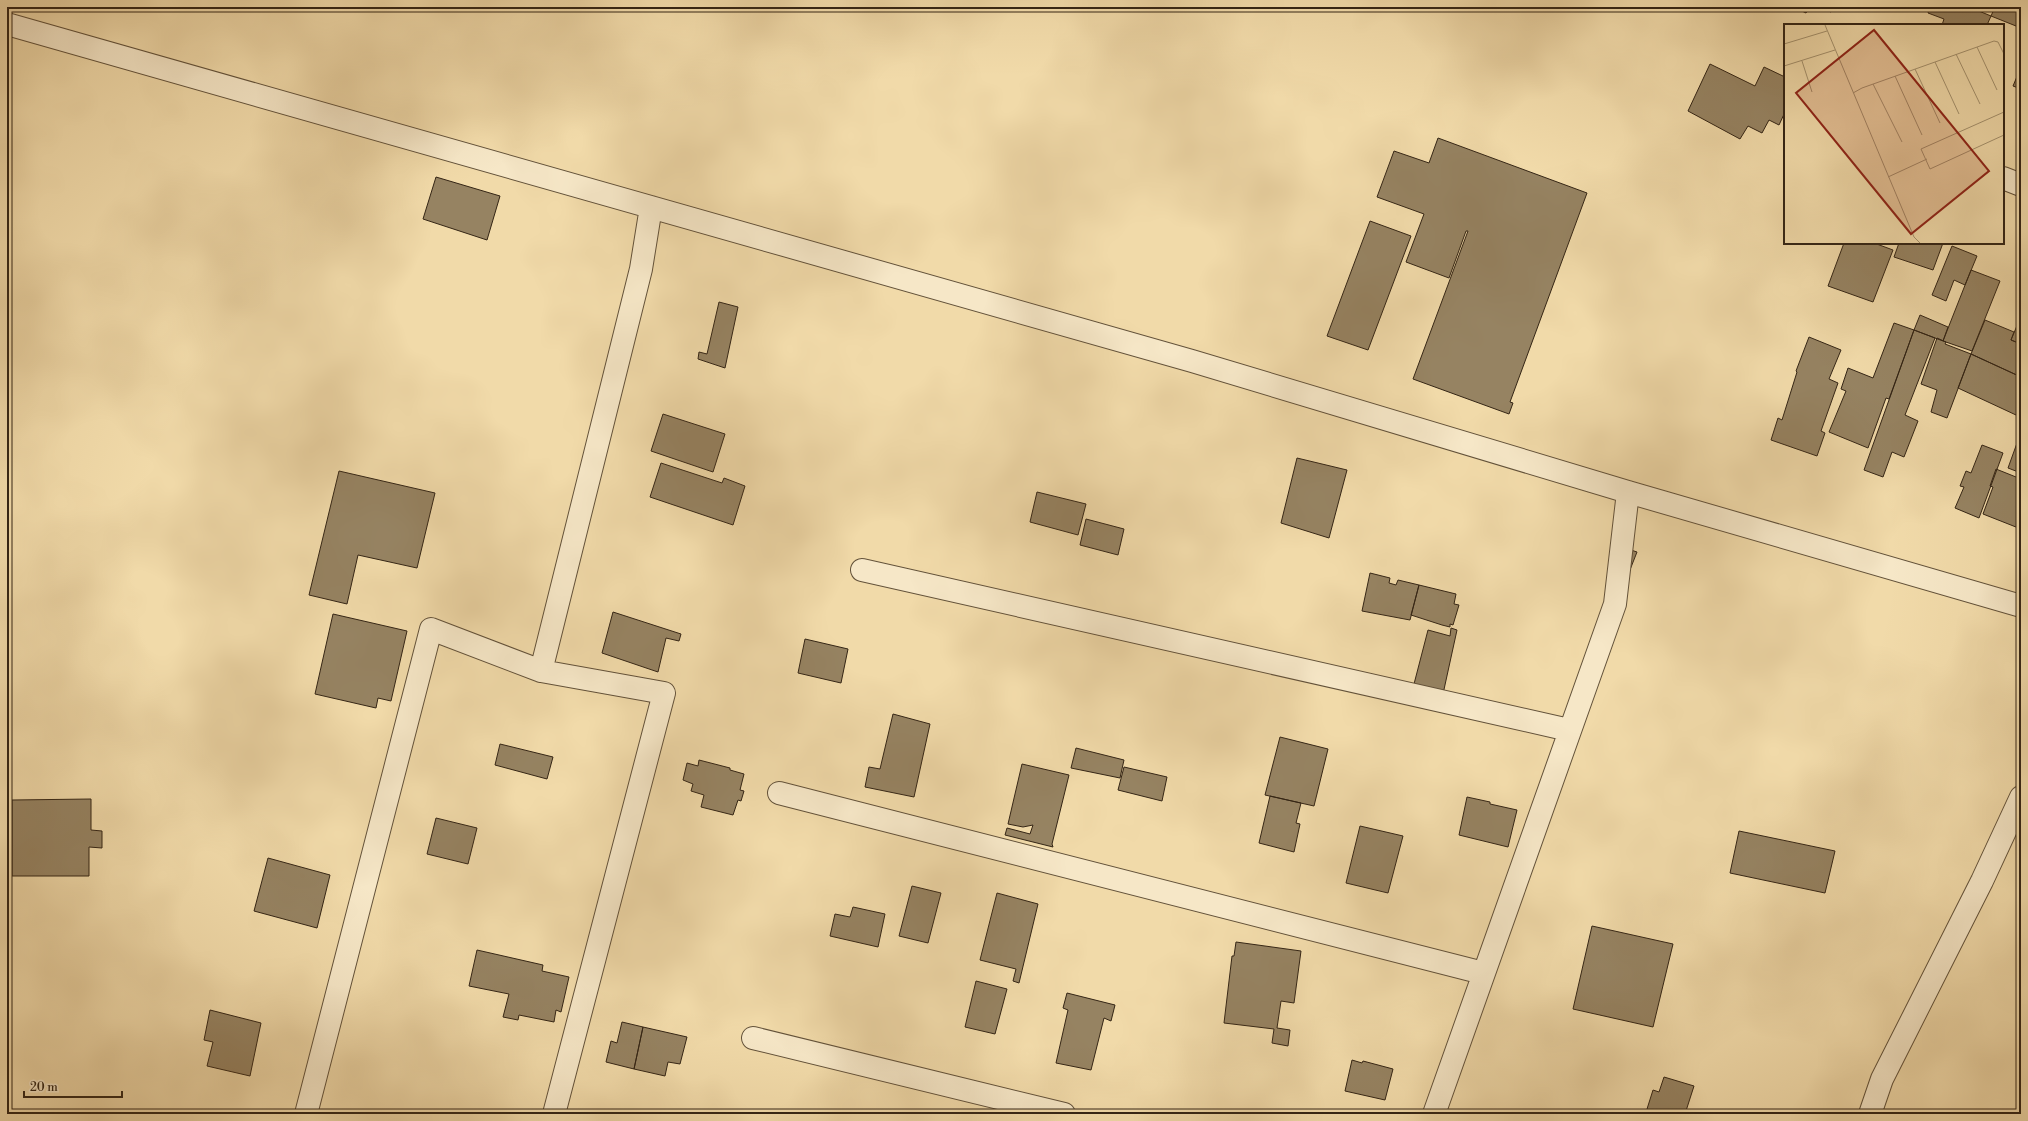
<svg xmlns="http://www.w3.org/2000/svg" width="2028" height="1121" font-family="'Libre Bodoni',serif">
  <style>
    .building { fill: #968362; stroke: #342515 }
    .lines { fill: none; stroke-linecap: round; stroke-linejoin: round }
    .minor-casing { stroke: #63523a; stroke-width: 24 }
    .minor { stroke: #f6e7c7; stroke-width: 22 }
    .inset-road { fill: none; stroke: #a5926e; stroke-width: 1 }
    .view { fill: #8f2418; fill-opacity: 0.15; stroke: #8f2418; stroke-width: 2 }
    .inset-edge { fill: none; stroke: #342515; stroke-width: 2 }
  </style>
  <rect width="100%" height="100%" fill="#f1daa9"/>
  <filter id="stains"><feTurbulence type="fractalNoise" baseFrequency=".005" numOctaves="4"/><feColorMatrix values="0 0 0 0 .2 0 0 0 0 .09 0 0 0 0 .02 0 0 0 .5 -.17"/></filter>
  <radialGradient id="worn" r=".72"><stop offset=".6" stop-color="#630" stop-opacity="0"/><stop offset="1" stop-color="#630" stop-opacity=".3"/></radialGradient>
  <path class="building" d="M1794,7h16l-4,6z
    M1820,7h14l-3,5z
    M1930,7h39l22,9 -4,9h-45l2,-6 -16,-6z
    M1995,7h26v21l-30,-12z
    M1710,64l45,22 9,-19 21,10v35l-6,13 -10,-5 -7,13 -14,-7 -8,13 -52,-28z
    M2021,67v22l-8,-3z
    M1438,138l149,55 -77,209 3,1 -4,11 -96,-35 55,-148h-2l-17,47 -43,-16 18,-48 -47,-17 17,-46 35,12z
    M436,177l64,19 -13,44 -64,-21z
    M1370,221l41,15 -43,114 -41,-14z
    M1844,243h30l19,7 -20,52 -45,-16z
    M1899,243h44l-10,27 -39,-13z
    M1952,246l25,10 -12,29 -11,-5 -8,21 -14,-6z
    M1971,270l29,11 -28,70 -29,-10z
    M719,302l19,5 -13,61 -27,-9 1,-7 8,2z
    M1920,315l28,12 -5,14 -29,-11z
    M2021,316v28l-10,-4z
    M1985,320l29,12 -3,8 10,4 -2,8 2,1v24l-50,-23z
    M1894,323l20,7 -25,69 -3,-1 -18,50 -39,-16 17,-41 -5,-2 7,-21 25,10z
    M1914,330l21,8 -30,77 13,6 -14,36 -12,-5 -9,25 -19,-7z
    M1809,337l32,13 -12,29 9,4 -17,48 4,2 -8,23 -46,-16 7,-22 4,2 15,-48 -1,-1z
    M1937,338l9,4 -1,2 26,10 -24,64 -16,-6 6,-22 -16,-6z
    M1971,354l50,23v26l-5,12 -58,-27z
    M663,414l62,20 -12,38 -62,-21z
    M2021,432v41l-13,-5z
    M1982,445l21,8 -24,65 -24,-10 9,-21 -4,-1 6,-15 5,2z
    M1297,458l50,12 -18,68 -48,-15z
    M661,463l61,20 2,-5 21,8 -12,39 -83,-28z
    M1996,469l25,10v50l-38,-15 10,-27 -3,-1z
    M339,471l96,22 -18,75 -59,-13 -11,49 -38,-9z
    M1037,492l49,12 -8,31 -48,-13z
    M1086,519l38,10 -6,26 -38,-10z
    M1628,549l9,3 -11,28z
    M1370,573l20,5 -1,5 7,2 2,-5 21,5 -9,35 -48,-9z
    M1419,585l37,9 -2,10 5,1 -6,20 -3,-1v3l-8,-2 -31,-10z
    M613,612l68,22 -2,7 -13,-3 -8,34 -56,-19z
    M333,614l74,17 -16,70 -13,-3 -2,10 -61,-14z
    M1451,628l6,2 -14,64 -29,-10 14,-54 22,6z
    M805,639l43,10 -7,34 -43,-10z
    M893,714l37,10 -16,73 -49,-10 4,-20 11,2z
    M1280,737l48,12 -14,57 -49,-11z
    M500,744l53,13 -6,22 -52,-14z
    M1076,748l48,12 -4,18 -49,-10z
    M699,760l31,8v2l14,4 -4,16 4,1 -3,10 -3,-1 -5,15 -32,-8 3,-12 -13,-4 2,-7 -10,-4 4,-17 11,3z
    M1022,764l47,11 -17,69 1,3 -48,-12 2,-7 23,6 3,-9 -10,2 -15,-3z
    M1124,767l43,10 -5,24 -44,-11z
    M1270,796l31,7 -5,20 4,1 -6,28 -35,-9z
    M1467,797l23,5v2l27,6 -9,37 -49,-12z
    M91,799v31l11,1v17l-13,-1v29h-77v-76z
    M436,818l41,10 -9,36 -41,-10z
    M1360,826l43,10 -15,57 -42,-10z
    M1739,831l96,20 -10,42 -95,-20z
    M268,858l62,17 -13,53 -63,-17z
    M912,886l29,7 -13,50 -29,-7z
    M997,893l41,11 -19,79 -6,-2 3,-12 -36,-9z
    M853,907l32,7 -7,33 -48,-11 5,-22 15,3z
    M1592,926l81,18 -20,83 -80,-18z
    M1236,942l65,9 -7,52 -13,-2 -4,27 13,2 -2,16 -16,-3 2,-14 -50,-6 8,-67h2z
    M477,950l66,15 -1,6 27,6 -8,35 -5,-2 -2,12 -35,-7 -1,5 -15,-3 6,-23 -40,-8z
    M976,981l31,8 -12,45 -30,-7z
    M1067,993l48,12 -4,16 -7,-3 -13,52 -35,-7 12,-53 -5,-2z
    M210,1010l51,13 -11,53 -43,-10 6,-24 -9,-2z
    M622,1022l21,5 -9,42 -28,-7 5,-21 6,2z
    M643,1027l44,10 -7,27 -12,-2 -3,14 -31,-7z
    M1352,1060l10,3 1,-2 30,8 -8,31 -40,-9z
    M1664,1077l30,9 -9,28h-24l-14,-5 6,-19 6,2z"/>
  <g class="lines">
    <defs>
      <path id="minor" d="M7,24l1185,337 436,131 393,114
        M2003,178l18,7
        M862,570l707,160
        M541,671l100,-402 10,-62
        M779,793l704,180
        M753,1038l311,76
        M306,1114l125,-485 110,42 123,22 -110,421
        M1434,1114l181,-510 13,-112
        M1870,1114l12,-35 100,-198 39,-84"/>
    </defs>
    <use href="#minor" class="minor-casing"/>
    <use href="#minor" class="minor"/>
  </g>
  <g transform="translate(1784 24)">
    <rect width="220" height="220" fill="#f1daa9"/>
    <path class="inset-road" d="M41,1l89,212 6,6M0,20l43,-13M193,23l20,43M172,30l24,50M18,37l10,31M151,38l24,52M0,42l51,-16M131,45l25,54M111,52l27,59M89,60l29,58M69,69l9,-5 132,-47 4,1 6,12M220,88l-83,37 9,20 74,-34M104,153l39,-18"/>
    <path class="view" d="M90,6l115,141 -78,63 -115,-141z"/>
    <rect width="220" height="220" class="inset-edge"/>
  </g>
  <rect width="2028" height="1121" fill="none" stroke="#f1daa9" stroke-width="24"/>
  <rect x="8" y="8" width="2012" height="1105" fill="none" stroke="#342515" stroke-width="2"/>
  <rect x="12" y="12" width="2004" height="1097" fill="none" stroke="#342515"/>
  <path d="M24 1091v6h98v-6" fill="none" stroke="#342515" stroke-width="2"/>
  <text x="30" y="1091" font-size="12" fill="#342515" stroke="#f6e7c7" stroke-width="3" paint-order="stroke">20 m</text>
  <rect width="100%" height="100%" filter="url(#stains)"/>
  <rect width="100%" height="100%" fill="url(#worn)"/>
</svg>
